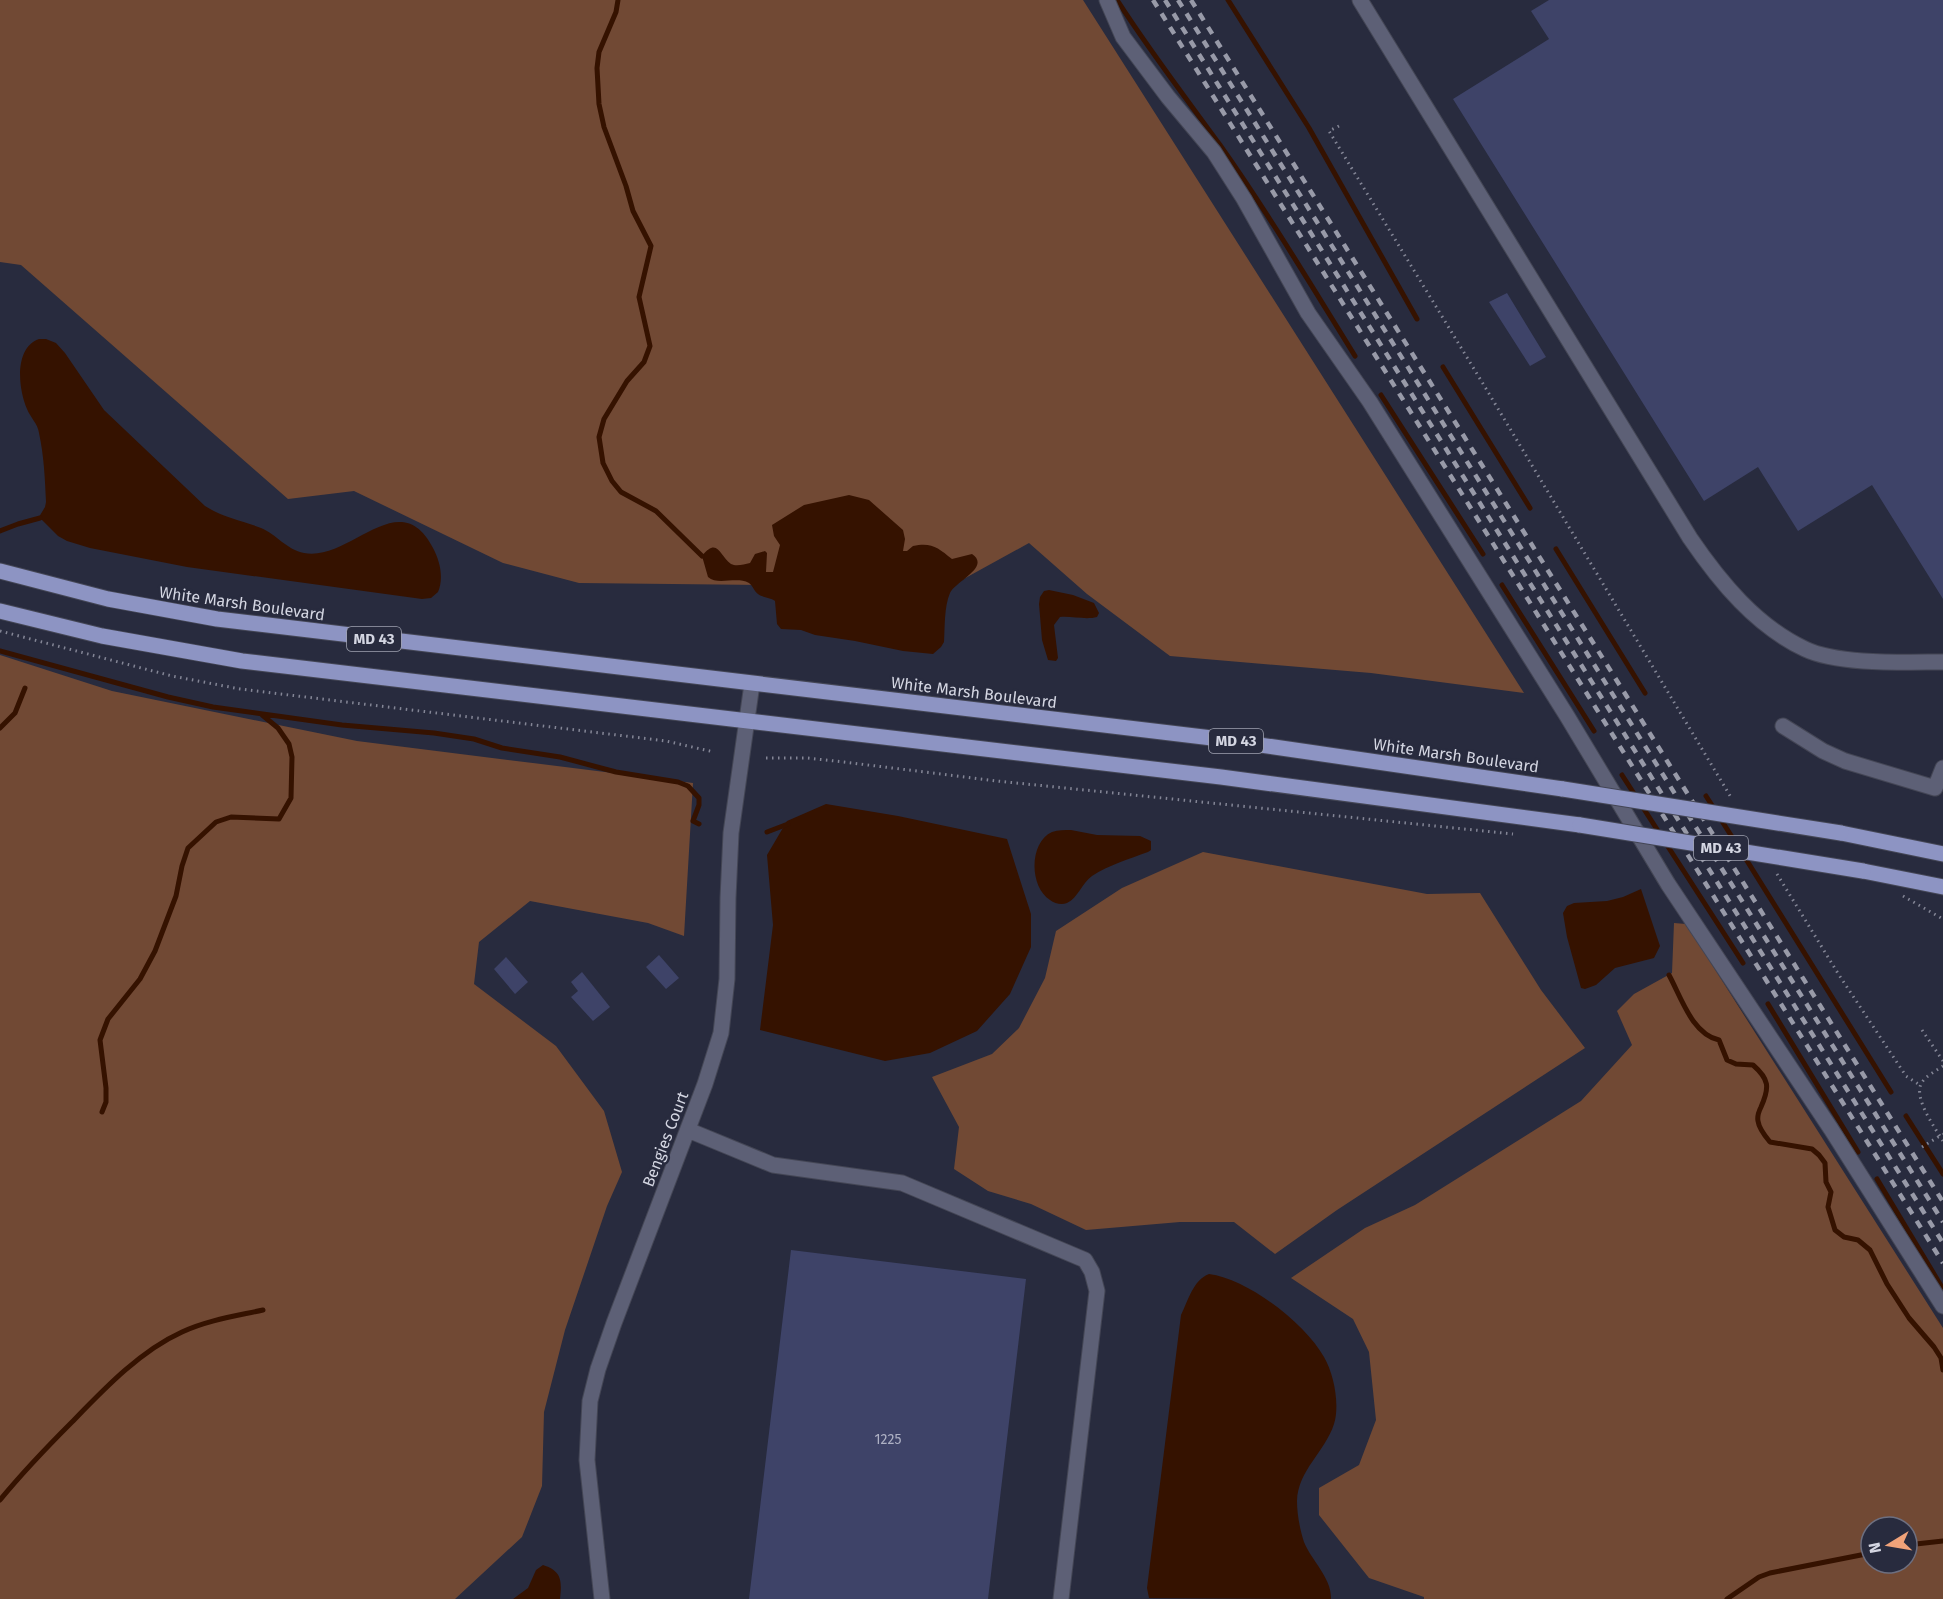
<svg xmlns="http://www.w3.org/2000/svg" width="1943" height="1599" font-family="'Fira Sans',sans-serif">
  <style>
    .forest { fill: #714934; fill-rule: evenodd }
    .water { fill: #351200 }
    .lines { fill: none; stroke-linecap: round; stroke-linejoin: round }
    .stream { stroke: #351200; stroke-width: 5 }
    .building { fill: #3e4368 }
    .minor-casing { stroke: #444655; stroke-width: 17 }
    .major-casing { stroke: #444655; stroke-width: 17 }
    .path { stroke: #848696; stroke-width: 3; stroke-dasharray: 1.5 4.5; stroke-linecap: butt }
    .minor { stroke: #5d6076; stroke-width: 15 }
    .major { stroke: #8d94c3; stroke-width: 15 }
    .rail { stroke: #989aa8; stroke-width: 4.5; stroke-dasharray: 8 8; stroke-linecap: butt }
    .major-bridge-casing { stroke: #444655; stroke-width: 17; stroke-linecap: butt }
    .major-bridge { stroke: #8d94c3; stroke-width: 15 }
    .labels { text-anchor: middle; stroke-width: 5; stroke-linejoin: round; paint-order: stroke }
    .number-label { font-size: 14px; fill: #aeb1c4 }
    .shield { fill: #282b3e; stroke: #a0a3b1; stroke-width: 1.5 }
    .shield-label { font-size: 15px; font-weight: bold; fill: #d4d6e2 }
    .street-label { font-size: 16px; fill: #d4d6e2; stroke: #282b3e }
  </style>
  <rect width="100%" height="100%" fill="#282b3e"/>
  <path class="forest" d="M0,0h1083l441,693 -153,-20 -201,-17 -83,-62 -58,-51 -109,60 -157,-18 -184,-2 -76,-20 -149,-72 -66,8 -267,-234 -21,-3z
    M0,655l112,36 245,50 336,42 -9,153 -36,-13 -118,-22 -51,41 -5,42 82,62 48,65 18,61 -15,34 -42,124 -21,82 -2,74 -20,51 -67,62h-455z
    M1203,852l224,42 53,-1 61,97 44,58 -248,162 -62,44 -41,-32h-54l-94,8 -55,-26 -43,-13 -34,-22 5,-42 -27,-50 60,-23 27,-26 26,-50 11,-47 66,-43z
    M1674,923l12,1 257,404v271h-519v-2l-55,-19 -50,-63v-27l40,-23 17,-45 -7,-68 -16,-33 -62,-41 74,-50 50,-23 166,-104 51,-56 -15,-34 17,-17 38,-21zM1871,1527h36v36h-36z"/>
  <path class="water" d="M39,339h7l10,4 9,10 39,57 101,96c19,12 36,14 56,22 15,6 26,22 43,25 47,9 95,-70 129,-5 7,13 11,30 5,44l-7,6 -9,1 -235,-32 -97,-19 -23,-7 -9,-5 -19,-19 6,-10 1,-5c-1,-23 -2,-46 -7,-69 -1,-9 -9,-16 -12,-24 -9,-21 -13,-61 12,-70z
    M849,495l20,5 34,30 2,9 -2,12h4l6,-5c19,-4 25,2 39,13l20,-5c19,13 -16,27 -22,39 -6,14 -5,34 -6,49l-3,5 -8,7 -30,-3 -48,-10 -40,-6 -14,-5 -20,-1 -4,-5 -2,-23c-5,-4 -12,-3 -17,-7 -4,-3 -5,-8 -9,-11 -13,-7 -31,3 -41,-6l-6,-21c16,-20 18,1 29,8 6,3 13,0 19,-1l5,-9 10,-3 2,2 -1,19h7l7,-27 -6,-9 -2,-11 32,-20z
    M1049,590l24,5 21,8 5,10 -2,4c-11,3 -25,-1 -37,0l-6,8 4,33 -2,3 -8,-1 -6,-20 -3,-36 1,-7 4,-6z
    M826,804l72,12 109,23 24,75v33l-21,47 -33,37 -47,22 -45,8 -125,-31 13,-105 -6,-70 20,-34z
    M1071,830l26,5 43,1 11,5v9l-3,2c-19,7 -39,13 -56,24 -10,7 -14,22 -25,27 -5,2 -12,1 -17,-3 -21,-13 -21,-58 2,-68 6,-2 13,-2 19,-2z
    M1641,889l19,57 -6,12 -39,10 -19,17 -11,4 -4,-1 -14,-51 -4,-24 4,-7 7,-3 33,-2 16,-4z
    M1209,1274c39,5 96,49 115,83 10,17 16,48 10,67 -9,28 -36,46 -37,77 0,13 3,29 7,41 7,18 28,36 27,57l-182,-1 -2,-10 3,-24 31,-249c7,-14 12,-35 28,-41z
    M543,1565c19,6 19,16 17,34h-47l15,-11 8,-18z"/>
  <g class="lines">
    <path class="stream" d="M618,0l-2,12 -17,40 -2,16 2,36 5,23 22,59 7,25 18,35 -12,51 11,49 -6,16 -17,19 -23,38 -5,18 4,26 9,18 9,11 35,19 46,45
      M1117,0c32,50 68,97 103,145 48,68 91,140 135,211
      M1228,0l81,128 108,191
      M1443,367l87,141
      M1381,395l102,159
      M0,531l18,-7 22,-6
      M1556,549l89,144
      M1502,585l92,146
      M0,651l168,46 45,10 129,18 92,8 40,6 28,9 58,9 56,15 62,10 10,4 11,12v7l-6,16 6,3
      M0,728l15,-15 10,-25
      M1622,775l38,59
      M1706,796l9,14
      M1720,818l19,30
      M767,832l21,-8
      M1665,842l78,121
      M1744,856l147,236
      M1669,975c12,22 23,59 50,65l8,20 9,4 17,1c16,14 17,22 8,42 -2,4 -4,9 -3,14 1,8 7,15 12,21l42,7 7,6 6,8 1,19 5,10 -3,15 7,23 9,7 14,3 12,10 17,34 22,34 25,29 7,11 2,12
      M1768,1004l90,148
      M102,1112l4,-10v-14l-6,-48 8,-21 32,-40 15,-28 21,-55 6,-30 6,-18 28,-26 15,-5 48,2 12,-21 1,-41 -3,-13 -11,-16 -17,-14
      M1906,1116l37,58
      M1877,1179l66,110
      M0,1500c23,-28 47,-53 72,-78 32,-33 68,-71 110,-90 26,-12 54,-16 81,-22
      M1907,1545l36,-4
      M1727,1599l32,-22 11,-4 101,-20"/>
  </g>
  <path class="building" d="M1549,0h394v599l-71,-114 -74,46 -40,-64 -54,34 -251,-402 96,-60 -18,-28z
    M1507,293l39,64 -16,9 -41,-64z
    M659,955l20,23 -13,11 -20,-22z
    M506,957l22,25 -13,12 -21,-25z
    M582,972l28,35 -17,14 -22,-24 7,-6 -7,-9z
    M791,1250l235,29 -38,320h-239z"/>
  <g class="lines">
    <defs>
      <path id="minor" d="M1107,0l16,37 45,60 46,55 30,47 64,114 62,89 197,314 101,168 163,245 112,177
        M1360,0l330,538c30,44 66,88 115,111 33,16 101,13 138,13
        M1783,726l40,25 22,10 90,27 8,-20
        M688,1130l85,35 129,18 183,77 7,12 5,19 -36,308
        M602,1599l-15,-139 3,-59 8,-32 16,-46 91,-239 16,-51 6,-54 1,-81 3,-65 21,-149"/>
      <path id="major" d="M0,571l108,28 109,20 995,119 351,51
        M0,611l102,25 140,25 979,116 359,48
        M1841,833l102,21
        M1863,871l80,16"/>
    </defs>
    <use href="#minor" class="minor-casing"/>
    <use href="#major" class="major-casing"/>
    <path class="path" d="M1339,126l-10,5 156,256 247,412
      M0,631l172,45 68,13 426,52 48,11
      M766,758h41l37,4 153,19 516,53
      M1777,874l62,101 67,101 14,9
      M1903,896l40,23
      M1922,1030l21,31
      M1943,1066c-7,5 -18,10 -22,18 -7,15 14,44 22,57
      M1922,1147l21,-13"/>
    <use href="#minor" class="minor"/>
    <use href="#major" class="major"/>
    <path class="rail" d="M1153,0l790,1263
      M1165,0l778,1243
      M1178,0l765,1222
      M1191,0l752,1202"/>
    <defs>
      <path id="major-bridge" d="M1563,789l278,44
        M1580,825l283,46"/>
    </defs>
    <use href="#major-bridge" class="major-bridge-casing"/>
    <use href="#major-bridge" class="major-bridge"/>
  </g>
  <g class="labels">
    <g class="number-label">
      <text x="888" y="1444">1225</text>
    </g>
    <g class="shield">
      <rect x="347" y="627" width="54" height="24" rx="4.5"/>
      <rect x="1209" y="729" width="54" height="24" rx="4.5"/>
      <rect x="1694" y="836" width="54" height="24" rx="4.5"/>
    </g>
    <g class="shield-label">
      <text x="374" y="644">MD 43</text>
      <text x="1236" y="746">MD 43</text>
      <text x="1721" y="853">MD 43</text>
    </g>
    <g class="street-label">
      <text transform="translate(242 603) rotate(8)" y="6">White Marsh Boulevard</text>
      <text transform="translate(974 692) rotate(7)" y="6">White Marsh Boulevard</text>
      <text transform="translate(1456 755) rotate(8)" y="6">White Marsh Boulevard</text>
      <text transform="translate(665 1139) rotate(-69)" y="6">Bengies Court</text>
    </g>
  </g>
  <g transform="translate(1889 1545) rotate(259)"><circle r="28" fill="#282b3e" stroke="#6d6f80" stroke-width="1.5"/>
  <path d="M0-4.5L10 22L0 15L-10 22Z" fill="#f0a279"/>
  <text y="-9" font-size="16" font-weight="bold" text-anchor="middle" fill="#d4d6e2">N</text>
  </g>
</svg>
